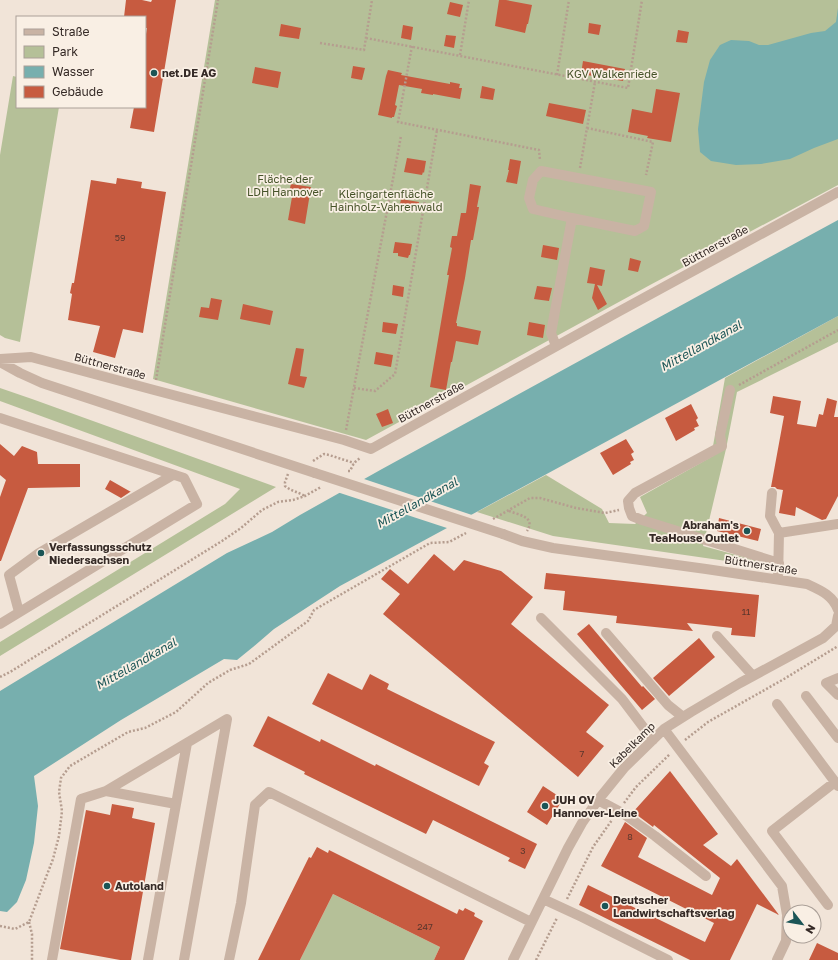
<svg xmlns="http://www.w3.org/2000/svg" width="838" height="960" font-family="'Golos Text',sans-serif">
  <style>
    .green { fill: #b5c098 }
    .water { fill: #77afae }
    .pier { fill: #f1e4d8 }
    .building { fill: #c75b40 }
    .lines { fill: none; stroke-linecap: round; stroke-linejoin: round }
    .path { stroke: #b59d8f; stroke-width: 2.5; stroke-dasharray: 2 2; stroke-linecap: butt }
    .minor { stroke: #c9b3a4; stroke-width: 10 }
    .minor-bridge { stroke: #c9b3a4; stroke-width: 10 }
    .poi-dot { fill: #1b5556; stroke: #f9efe4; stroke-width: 1.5 }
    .labels { text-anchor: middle; stroke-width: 3.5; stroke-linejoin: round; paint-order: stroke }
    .number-label { font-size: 9px; fill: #5a362c }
    .poi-label { font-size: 11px; font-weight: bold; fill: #352a26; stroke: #f9efe4; text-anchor: start }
    .park-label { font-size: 11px; fill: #465329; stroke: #f9efe4 }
    .street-label { font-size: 11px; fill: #352a26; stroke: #f9efe4 }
    .water-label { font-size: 12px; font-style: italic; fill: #1b5556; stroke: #f9efe4 }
  </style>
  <rect width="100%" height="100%" fill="#f1e4d8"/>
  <path class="green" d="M215,0h623v185l-188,100 -284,155 -213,-61z
    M13,76l4,1v30h42l-39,235 -15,-4 -5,-3v-180z
    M838,316v26l-101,50 -11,57 -23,97 59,16 -1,4 -208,-30 -76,-24 69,-37 56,34 7,14 26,1 12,-11 -7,-16 73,-41v-10l12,-68z
    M0,388l32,11 244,88 -276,169v-14l225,-138 15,-15 -240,-88z
    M333,894l107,53 -6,13h-134z"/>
  <path class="water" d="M838,8v131l-24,9 -24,11 -29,5 -25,1 -25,-4 -11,-9 -2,-23 6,-47 6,-22 10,-15 11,-5 18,1 10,4h9l43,-12 14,-2 11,-9z
    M838,220v96l-498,270 -66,43 -21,18 -16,13 -13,-1 -103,61 -87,56 4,30 -4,37 -8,37 -9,22 -10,10 -7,-1v-220l227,-138 45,-21 28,-17 82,-46 252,-138z"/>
  <path class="pier" d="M361,478l114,38 -25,13 -113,-37z"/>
  <path class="building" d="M126,0h16l9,2 1,-2h24l-22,132 -24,-4 4,-21h11v-67l2,-12h-2v-11h-21z
    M499,0h7l26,5 -4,19h-1l-2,9 -30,-7z
    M450,2l13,3 -3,12 -13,-3z
    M589,23l12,2 -2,10 -11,-2z
    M281,24l20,4 -2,11 -20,-3z
    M403,25l10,2 -2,13 -10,-2z
    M678,30l11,2 -2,11 -11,-1z
    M446,35l10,1 -2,12 -10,-2z
    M583,61l42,8 -2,12 -42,-7z
    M353,66l12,2 -3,12 -11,-2z
    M255,67l26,5 -3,16 -26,-5z
    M388,70l14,3 -1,2 49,9v-2l10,2 -1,4h3l-2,11 -27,-5v1l-12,-2 1,-4 -23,-4 -4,20 2,1 -3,11h-2v1l-14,-3 8,-39z
    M482,86l13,3 -2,11 -13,-2z
    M656,89l24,4 -9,49 -24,-4 1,-2 -20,-4 4,-23 20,4z
    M549,103l37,7 -3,14 -37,-8z
    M407,158l19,3 -2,12 -1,-1 -1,3 -18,-3z
    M510,159l11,2 -4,23 -11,-2 3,-12h-1z
    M117,178l25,4 -1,6 25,4 -23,141 -20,-4 -8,29 -22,-6 7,-26 -32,-6 4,-26 -2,-1 2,-10h2l17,-103 25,4z
    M291,184l20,3 -6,37 -17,-4 4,-23 -4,-1z
    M470,184l11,2 -4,21h2l-6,33h-2l-6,38 -9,45h1v3l24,5 -3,14 -22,-4 -4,21h-1l-5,28 -16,-3 19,-112h-2l5,-27 -2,-1 2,-11h5l4,-23h5z
    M401,199l18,3 -2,10 -18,-3z
    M395,242l17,2 -2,11h-1l-1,3 -10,-2v-3h-5z
    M543,245l16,3 -2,12 -16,-3z
    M630,258l11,3 -3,11 -10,-2z
    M590,267l15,3 -3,16 -5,-1 10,19 -9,6 -6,-12 3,-14 -8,-1z
    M393,285l11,2 -1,10 -11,-2z
    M537,286l15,2 -3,13 -15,-2z
    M211,298l11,2 -4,20 -19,-3 2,-10 8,1z
    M243,304l30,7 -3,14 -30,-6z
    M383,322l15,2 -2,10 -14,-2z
    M529,322l16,3 -2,13 -16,-3z
    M296,348l8,1 -4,27 7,1 -3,11 -16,-4z
    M376,352l17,3 -2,12 -17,-3z
    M773,396l28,5 -4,23 19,3 3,-13 4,1 4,-17 10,3 -3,16h4v79l-12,23 -4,1 -26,-13 -1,9 -16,-3 4,-23 -6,-1 -2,-2h-4l13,-71 -14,-3z
    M691,404l7,14 -2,2 3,6 -5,2 1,2 -19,11 -11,-23z
    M388,409l5,14 -11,4 -6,-13z
    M626,439l8,13 -3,2 3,6 -4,2 1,2 -18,11 -13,-22z
    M0,444l14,12 8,-10 15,6 1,12h42v23l-52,1 -27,73h-1v-64l6,-17 -6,-5z
    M110,480l21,12h-1l-9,6 -16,-9z
    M719,518l42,11 -3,12 -41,-10z
    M434,554l20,17 10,-11 37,11 32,26 -22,27 98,81 -23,27 18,14 -26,31 -195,-163 17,-20 -19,-15 9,-10 18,15z
    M546,573l213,22 -4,42 -24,-2 1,-7 -45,-5 6,8 -77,-8 1,-7 -54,-6 2,-19 -21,-2z
    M589,624l53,63 1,-1 12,13 -13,11 -65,-76z
    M699,638l16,19 -46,39 -16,-18z
    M328,673l34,17 8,-16 19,10 -2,5 108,53 -11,21 5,3 -10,20 -167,-82z
    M268,716l52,26 1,-3 54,27 1,-2 161,80 -12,25 -17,-8 2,-3 -77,-38 -7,14 -122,-60 1,-2 -52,-26z
    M670,771l48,63 -15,11 28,21 6,-7 42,56 -22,-11 -27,56h-40l-111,-55 9,-20 117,57 9,-19 -113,-57 24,-44 22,16 -9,19 74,38 8,-17 -66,-53 -1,2 -20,-15z
    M543,786l20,13 -16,26 -20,-13z
    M112,804l22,4 -2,10 23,5 -24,137h-11l-60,-11 26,-139 24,5z
    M317,847l11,6 1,-3 128,64 2,-5 4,2 2,-3 10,5 -1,3 9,5 -19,39h-30l6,-13 -107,-53 -33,66h-42l51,-103 2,1z
    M817,943l21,10v7h-29z"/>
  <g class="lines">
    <path class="path" d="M366,38l262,50 14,-88
      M320,43l44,7 8,-50
      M412,46l-14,76 141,28 1,10
      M460,55l9,-55
      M557,75l12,-75
      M587,128l66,14 -7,33
      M580,168l15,-86
      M156,380l62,-380
      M739,385l99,-55
      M354,388l21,3 20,-17 42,-244
      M346,430l55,-294
      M313,461l11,-7 5,1 25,8
      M348,471h2l4,-8 6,-5
      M288,474l-3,8v4c6,5 13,6 20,10
      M509,511c10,4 27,6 18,20
      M493,519l37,-21h10l36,10 29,5 14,-3
      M0,677l10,-5 212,-131 19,-13 21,-18 16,-8 15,-2 12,-4 16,-9
      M685,740l23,-18 76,-43 54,-33
      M624,803l12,-16 34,-33
      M567,899l26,-52 19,-27
      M29,922l3,12v26
      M0,926l15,3 14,-7 24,-63 6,-23 3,-25 -3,-19 2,-14 9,-12 58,-34 17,-4 31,-16 32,-29 22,-13 19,-6 59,-43 6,-11 116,-67 19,-1 17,-9
      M536,960l21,-42"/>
    <path class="minor" d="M556,346l-5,-13 21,-115 63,13 9,-5 7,-34 -110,-21 -8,9 -4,18 4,11 39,9
      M0,359l31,-2 123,33 190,50 27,9 247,-137 220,-120
      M0,362l20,11 22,10 273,90
      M730,390l-10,45 2,11 -87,47 -7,8 1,7 3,8 10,4 137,43
      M0,418l184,60 13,26 -197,120
      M772,493l-2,23 9,17
      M503,534l19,7 31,7 153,21 101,15c13,6 26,11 31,26
      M778,579l1,-46 59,-9
      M19,612l-10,-37 30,-22 134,-78
      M541,618l81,81 31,41
      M606,633l62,72 15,12
      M717,636l36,40
      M838,678l-12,5 12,12
      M806,696l32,42
      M777,704l61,82
      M664,729l118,157 5,29 -1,26 -9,19
      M106,791l70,13
      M598,800l26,14 31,22 51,40
      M543,899l39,18 86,43
      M828,905l-56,-74 63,-49
      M52,960l29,-161 25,-8 121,-72 -43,241
      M148,960l39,-217
      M229,960l12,-57 14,-98 14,-13 262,130
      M513,960l55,-112 14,-25 16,-23 26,-32 40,-39 27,-17 49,-29 83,-45 13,-12 2,-10"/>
    <path class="minor-bridge" d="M315,473l188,61"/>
  </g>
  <g class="poi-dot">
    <circle cx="154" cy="73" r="4"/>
    <circle cx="747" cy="531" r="4"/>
    <circle cx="41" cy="553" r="4"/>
    <circle cx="545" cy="806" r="4"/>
    <circle cx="107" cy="886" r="4"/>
    <circle cx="605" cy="906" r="4"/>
  </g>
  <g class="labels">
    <g class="number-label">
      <text x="120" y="241">59</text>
      <text x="746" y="615">11</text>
      <text x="582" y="757">7</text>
      <text x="630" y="840">8</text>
      <text x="523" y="854">3</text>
      <text x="425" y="930">247</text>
    </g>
    <g class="poi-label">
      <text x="162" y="77">net.DE AG</text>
      <text x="739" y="529" text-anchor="end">Abraham's<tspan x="739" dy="13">TeaHouse Outlet</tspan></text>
      <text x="49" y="551">Verfassungsschutz<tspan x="49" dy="13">Niedersachsen</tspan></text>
      <text x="553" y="804">JUH OV<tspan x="553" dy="13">Hannover-Leine</tspan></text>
      <text x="115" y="890">Autoland</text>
      <text x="613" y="904">Deutscher<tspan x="613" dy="13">Landwirtschaftsverlag</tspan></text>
    </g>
    <g class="park-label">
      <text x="612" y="78">KGV Walkenriede</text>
      <text x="285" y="183">Fläche der<tspan x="285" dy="13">LDH Hannover</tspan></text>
      <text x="386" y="198">Kleingartenfläche<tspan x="386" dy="13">Hainholz-Vahrenwald</tspan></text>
    </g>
    <g class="street-label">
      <text transform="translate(715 246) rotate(-29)" y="4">Büttnerstraße</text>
      <text transform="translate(110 366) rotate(15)" y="4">Büttnerstraße</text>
      <text transform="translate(431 402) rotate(-29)" y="4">Büttnerstraße</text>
      <text transform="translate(761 565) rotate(9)" y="4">Büttnerstraße</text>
      <text transform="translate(632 745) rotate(-45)" y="4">Kabelkamp</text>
    </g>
    <g class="water-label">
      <text transform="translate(701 346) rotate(-29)" y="4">Mittellandkanal</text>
      <text transform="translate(417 503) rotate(-29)" y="4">Mittellandkanal</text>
      <text transform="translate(136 664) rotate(-30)" y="4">Mittellandkanal</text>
    </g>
  </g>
  <rect x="16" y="16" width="130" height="92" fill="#f9efe4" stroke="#aba098"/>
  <rect x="24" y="29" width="20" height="6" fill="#c9b3a4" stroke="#aba098"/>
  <text x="52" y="36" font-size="12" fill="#352a26">Straße</text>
  <rect x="24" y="46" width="20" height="12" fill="#b5c098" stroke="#aba098"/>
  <text x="52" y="56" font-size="12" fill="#352a26">Park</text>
  <rect x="24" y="66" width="20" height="12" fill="#77afae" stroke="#aba098"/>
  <text x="52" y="76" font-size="12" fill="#352a26">Wasser</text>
  <rect x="24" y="86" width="20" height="12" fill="#c75b40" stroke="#aba098"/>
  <text x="52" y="96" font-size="12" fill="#352a26">Gebäude</text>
  <g transform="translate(802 924) rotate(121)"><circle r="19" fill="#f9efe4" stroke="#aba098"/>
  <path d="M0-3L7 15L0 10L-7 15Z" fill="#1b5556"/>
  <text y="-6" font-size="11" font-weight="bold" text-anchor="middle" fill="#352a26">N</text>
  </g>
</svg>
